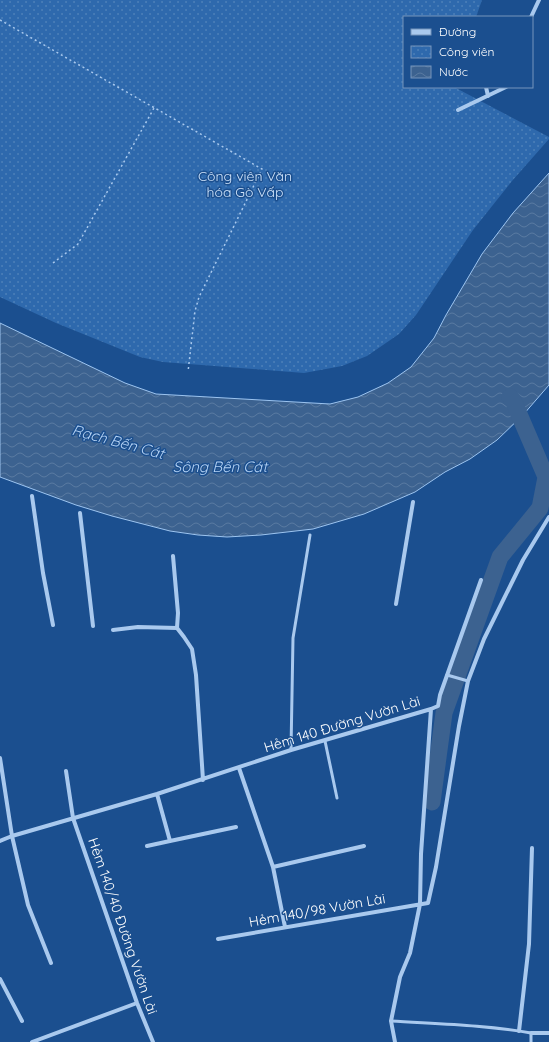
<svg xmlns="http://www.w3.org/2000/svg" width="549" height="1042" font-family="Quicksand,sans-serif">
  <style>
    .park { fill: url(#park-dots) }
    .water { fill: url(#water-waves); stroke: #9cc4f0 }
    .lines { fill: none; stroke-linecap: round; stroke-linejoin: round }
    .river { stroke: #3c6290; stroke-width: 17 }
    .path { stroke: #a9c9ee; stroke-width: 1.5; stroke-dasharray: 2 3; stroke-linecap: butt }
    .service { stroke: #a9c9ee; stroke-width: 3 }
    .minor { stroke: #a9c9ee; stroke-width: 4 }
    .labels { text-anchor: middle; stroke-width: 3; stroke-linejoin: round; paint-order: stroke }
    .park-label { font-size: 14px; fill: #cfe3fa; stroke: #1b4f8f }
    .street-label { font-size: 14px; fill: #fff; stroke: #1b4f8f }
    .water-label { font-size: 15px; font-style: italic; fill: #b5d3f5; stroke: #1b4f8f }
  </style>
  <defs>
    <pattern id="park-dots" width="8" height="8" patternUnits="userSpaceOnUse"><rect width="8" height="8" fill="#2e69ad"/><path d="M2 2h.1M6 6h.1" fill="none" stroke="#4d80b9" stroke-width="1.8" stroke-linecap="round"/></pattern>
    <pattern id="water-waves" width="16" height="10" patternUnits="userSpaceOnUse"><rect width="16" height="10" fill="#3c6290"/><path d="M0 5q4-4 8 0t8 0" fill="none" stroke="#597aa1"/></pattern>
  </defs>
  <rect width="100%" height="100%" fill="#1b4f8f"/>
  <path class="park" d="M0,0h482l-6,17h-72v70h50l95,50v2l-37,42 -39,49 -57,85 -17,19 -32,22 -25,10 -38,7 -141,-11 -23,-5 -84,-34 -56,-26z"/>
  <path class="water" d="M549,173v212l-26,30 -26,25 -27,19 -25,13 -30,20 -51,22 -51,15 -52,6 -34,2 -29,-2 -28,-4 -58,-15 -36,-11 -76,-28v-154l125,60 31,11 174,10 28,-7 30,-14 23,-16 23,-29 12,-23 36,-61 31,-41z"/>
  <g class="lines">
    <path class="river" d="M432,802l12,-89 56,-156 40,-49 6,-31 -33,-77 -3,-3"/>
    <path class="path" d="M0,20l262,149 -63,128 -4,14 -7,61
      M53,263l25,-19 76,-136"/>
    <path class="service" d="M447,675l21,6
      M325,741l12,57
      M291,750l2,-112 17,-103
      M391,1021c47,3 94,4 140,12v9"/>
    <path class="minor" d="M531,17l8,-17
      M486,87l2,9
      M458,110l48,-23
      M32,496l11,77 10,52
      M80,513l13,113
      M173,556l5,57 -1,15 7,9 8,12 4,26 7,105
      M396,604l17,-102
      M113,630l25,-3 39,1
      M431,709l7,-3 2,-11 41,-115
      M0,758l12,78 16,69 23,58
      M239,768l34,99 12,60
      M66,771l7,47 64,185 16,39
      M157,794l13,47 66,-14
      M0,841l12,-5 145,-42 134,-44 140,-41 -10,145 -1,50 -10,49 -10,24 -9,44 4,21
      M147,846l23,-5
      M273,867l91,-21
      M218,939l210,-36 8,-36 23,-141 9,-45 16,-42 39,-79 26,-43
      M0,979l22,42
      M519,1031l10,-87 3,-96
      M531,1033h18
      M32,1042l105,-39"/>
  </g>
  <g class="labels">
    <g class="park-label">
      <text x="245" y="181">Công viên Văn<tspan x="245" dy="16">hóa Gò Vấp</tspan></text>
    </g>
    <g class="street-label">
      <text transform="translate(342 724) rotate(-17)" y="5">Hẻm 140 Đường Vườn Lài</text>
      <text transform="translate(317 910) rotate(-10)" y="5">Hẻm 140/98 Vườn Lài</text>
      <text transform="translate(123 926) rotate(71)" y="5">Hẻm 140/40 Đường Vườn Lài</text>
    </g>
    <g class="water-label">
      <text transform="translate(118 442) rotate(15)" y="5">Rạch Bến Cát</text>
      <text x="220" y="472">Sông Bến Cát</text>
    </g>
  </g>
  <rect x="403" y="16" width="130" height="72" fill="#1b4f8f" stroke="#7695bc"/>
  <rect x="411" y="29" width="20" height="6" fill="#a9c9ee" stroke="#7695bc"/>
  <text x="439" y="36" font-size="12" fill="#ffffff">Đường</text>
  <rect x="411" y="46" width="20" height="12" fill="url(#park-dots)" stroke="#7695bc"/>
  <text x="439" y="56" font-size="12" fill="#ffffff">Công viên</text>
  <rect x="411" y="66" width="20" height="12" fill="url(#water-waves)" stroke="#7695bc"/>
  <text x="439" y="76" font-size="12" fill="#ffffff">Nước</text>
</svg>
